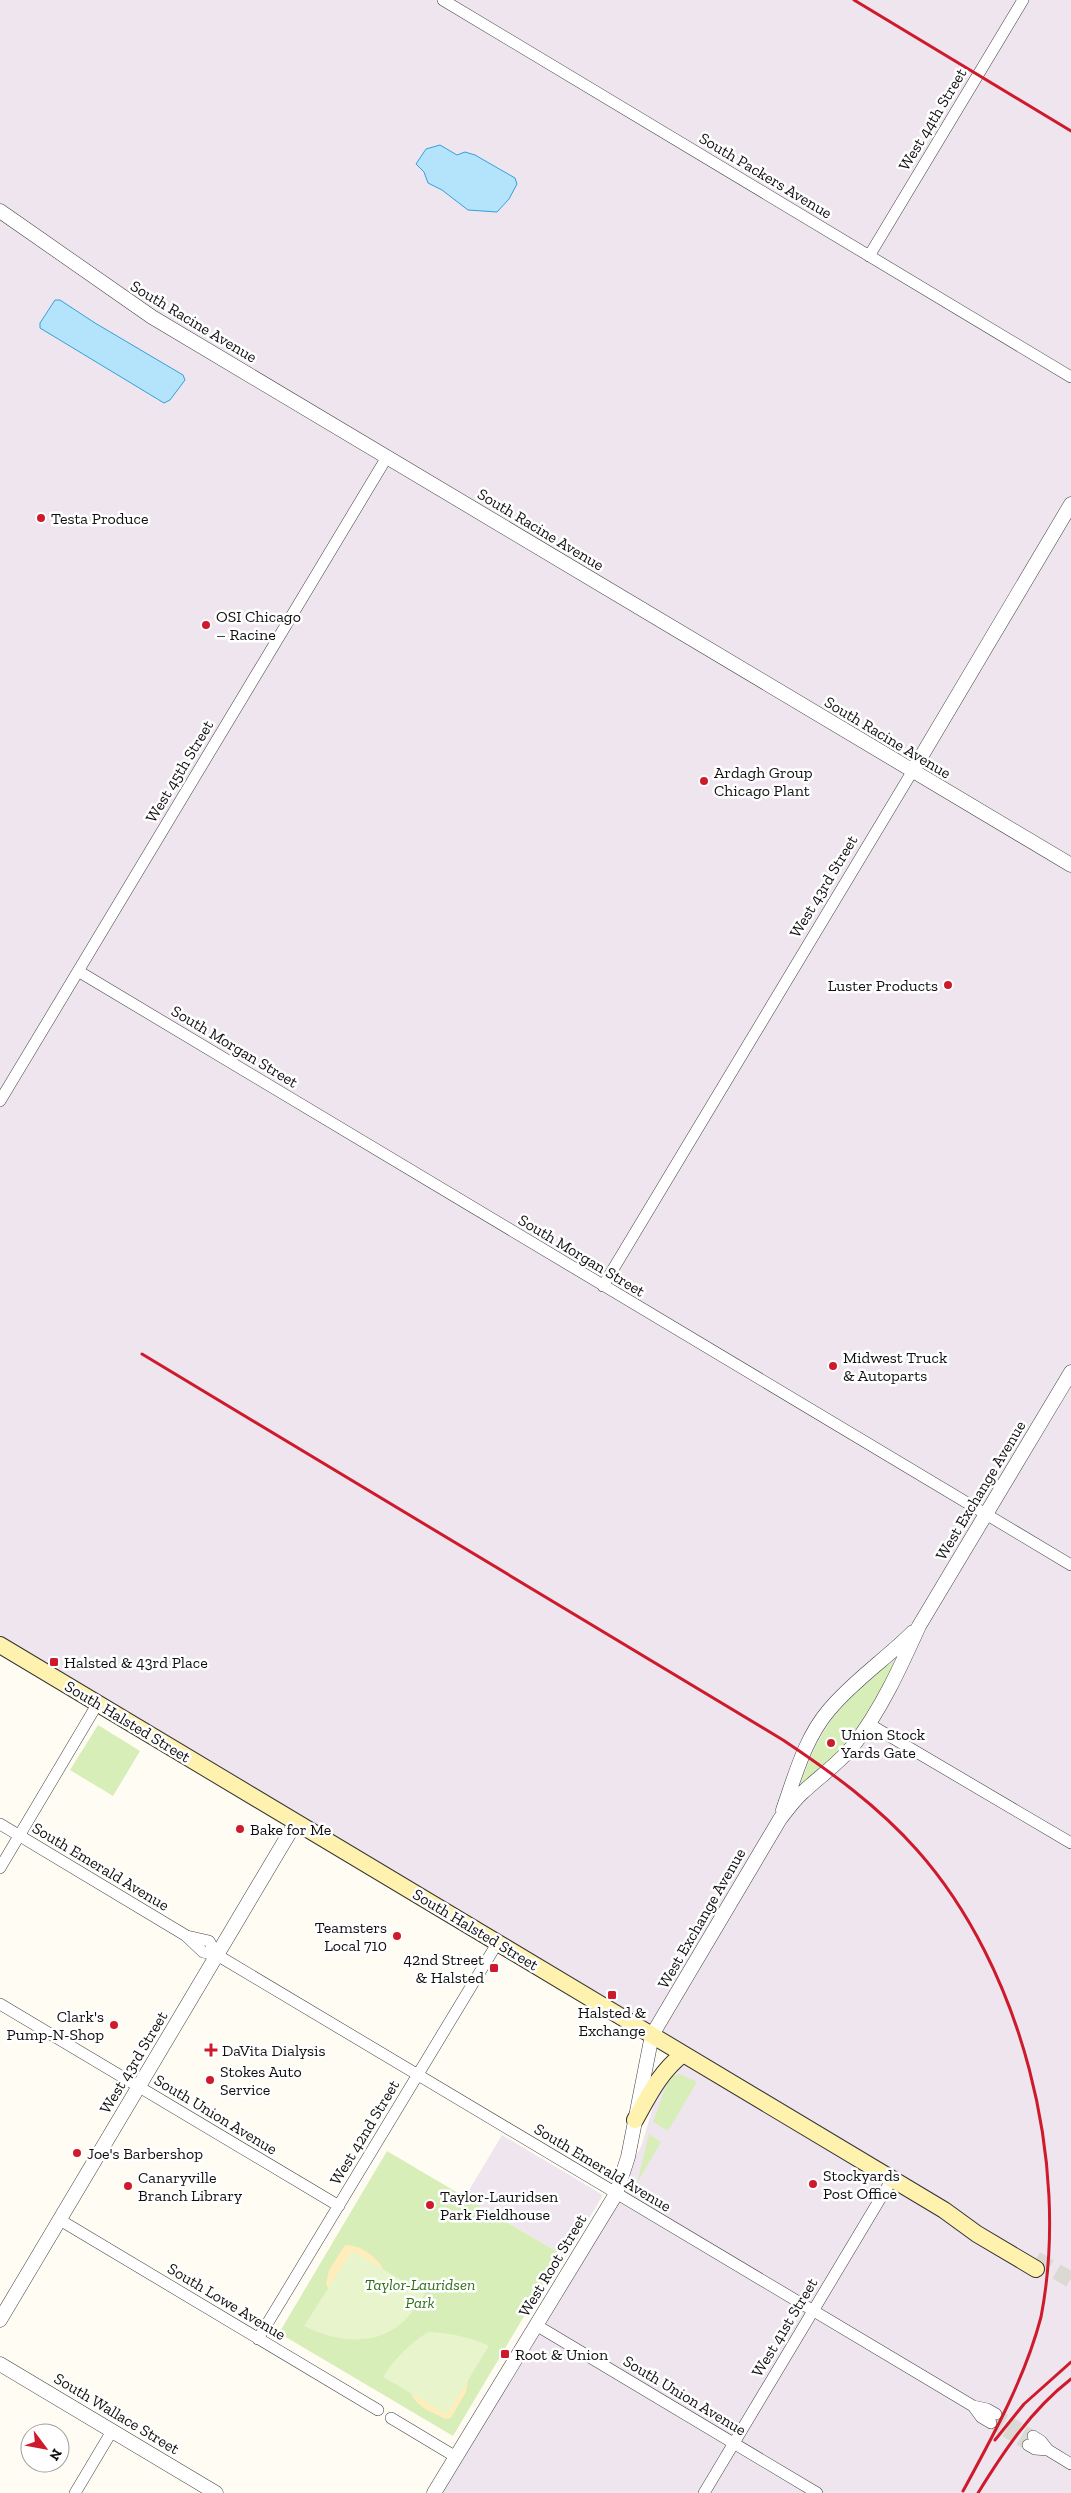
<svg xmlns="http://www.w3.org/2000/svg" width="1071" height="2493" font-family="'Zilla Slab',serif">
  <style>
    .industrial { fill: #eee5ef }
    .green { fill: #d7eeb9 }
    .sand { fill: #ffedbc }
    .pitch { fill: #e8f4cb }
    .water { fill: #b3e4fc; stroke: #33a0da }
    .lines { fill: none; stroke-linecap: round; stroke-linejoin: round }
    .minor-tunnel { stroke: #dbd9d2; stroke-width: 11; stroke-dasharray: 11 5.5; stroke-linecap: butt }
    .secondary-tunnel { stroke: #dbd9d2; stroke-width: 16; stroke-dasharray: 16 8; stroke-linecap: butt }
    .minor-casing { stroke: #434343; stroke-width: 12 }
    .tertiary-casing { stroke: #434343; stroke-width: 15 }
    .secondary-casing { stroke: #323232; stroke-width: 18 }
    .minor { stroke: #fff; stroke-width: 11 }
    .tertiary { stroke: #fff; stroke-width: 14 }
    .secondary { stroke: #fff2af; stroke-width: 16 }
    .rail { stroke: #cf1a2c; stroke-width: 3 }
    .poi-dot { fill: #cf1a2c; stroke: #fff; stroke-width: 2 }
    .labels { text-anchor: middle; stroke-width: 5; stroke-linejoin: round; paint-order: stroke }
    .street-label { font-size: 16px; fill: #101010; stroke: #fff }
    .poi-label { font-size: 16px; fill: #101010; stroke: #fff; text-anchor: start }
    .park-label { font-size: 16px; font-style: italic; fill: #2f7019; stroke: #fff }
  </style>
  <rect width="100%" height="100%" fill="#fffcf4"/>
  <path class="industrial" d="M0,0h1071v2493h-637l207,-346 30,-100 -671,-411z
    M502,2135l101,60 -37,62 -101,-60z"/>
  <path class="green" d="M892,1662l3,2 -28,51 -19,27 -46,42 -1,-2c19,-55 44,-86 91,-120z
    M98,1725l42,26 -27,45 -43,-26z
    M680,2074l17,8 -29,49 -15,-9 14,-39 3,-6z
    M649,2134l12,8 -24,41z
    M387,2151l174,103 -108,182 -174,-103z"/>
  <path class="sand" d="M345,2245c18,0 37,15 42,32l-57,13 -4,-5 3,-15z
    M468,2378l-2,14 -15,26 -5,1c-14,-7 -34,-13 -36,-31z"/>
  <path class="pitch" d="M352,2251l73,43c-6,7 -10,15 -16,22 -28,32 -71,27 -105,10z
    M428,2332c22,1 40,4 61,14l-42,68 -64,-37c13,-20 25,-32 45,-45z"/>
  <path class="water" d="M440,145l17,10 8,-3 10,3 40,23 2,6 -8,15 -12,13 -29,-2 -26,-20 -14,-7 -4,-11 -8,-8 10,-15z
    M55,300h5l35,23 88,52 2,5 -15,20 -6,3 -124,-75v-5z"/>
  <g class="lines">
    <path class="minor-tunnel" d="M996,2414l37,22
      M991,2423l37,22"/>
    <path class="secondary-tunnel" d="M1036,2259l35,21"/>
    <defs>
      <path id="minor" d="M443,0l628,377
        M869,256l154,-256
        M78,971l993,594
        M0,1101l387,-644
        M603,1286l309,-514
        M869,1724l202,119
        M0,1824l185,111 18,17 14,3 756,451 14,3 9,5
        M0,1868l98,-165
        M187,1936l22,5 8,14
        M0,2004l339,202
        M60,2220l318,190
        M536,2325l281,168
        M258,2339l240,-397
        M973,2406l8,11 10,6
        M391,2418l65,39
        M1033,2436l8,5 7,9 23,14
        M1028,2445l7,4 13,1
        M75,2493l37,-62
        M704,2493l188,-314"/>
      <path id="tertiary" d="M0,211l152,106 919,548
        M912,772l159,-268
        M783,1810c12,-34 22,-72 46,-100 25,-30 57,-51 84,-78
        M0,2320l296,-498
        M0,2364l216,129
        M434,2493l182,-299 12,-37 24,-122 128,-216c7,-9 14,-19 22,-26 17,-16 36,-29 51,-47 28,-36 47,-78 66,-120l152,-254"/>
      <path id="secondary" d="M0,1645l944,565 33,24 59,35
        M635,2120c14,-25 25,-48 48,-66"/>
    </defs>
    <use href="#minor" class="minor-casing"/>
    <use href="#tertiary" class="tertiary-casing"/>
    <use href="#secondary" class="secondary-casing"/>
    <use href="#minor" class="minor"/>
    <use href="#tertiary" class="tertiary"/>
    <use href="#secondary" class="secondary"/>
    <path class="rail" d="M854,0l217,131
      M142,1354l641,386c48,32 95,66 134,110 104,117 154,312 124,467 -16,61 -48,119 -78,174
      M995,2440l29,-36 47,-42
      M978,2493c26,-42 53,-83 93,-114"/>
  </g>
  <g class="poi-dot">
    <circle cx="41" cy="518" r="5"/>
    <circle cx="206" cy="625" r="5"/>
    <circle cx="704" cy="781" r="5"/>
    <circle cx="948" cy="985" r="5"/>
    <circle cx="833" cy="1366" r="5"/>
    <rect x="49" y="1657" width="10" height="10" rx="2.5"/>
    <circle cx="831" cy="1743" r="5"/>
    <circle cx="240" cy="1829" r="5"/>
    <circle cx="397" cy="1936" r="5"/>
    <rect x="489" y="1963" width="10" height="10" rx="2.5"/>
    <rect x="607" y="1990" width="10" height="10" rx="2.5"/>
    <circle cx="114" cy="2025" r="5"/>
    <path d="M208.5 2042.5h5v5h5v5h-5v5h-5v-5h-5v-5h5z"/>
    <circle cx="210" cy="2080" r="5"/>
    <circle cx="77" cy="2153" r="5"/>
    <circle cx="813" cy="2184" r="5"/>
    <circle cx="128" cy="2186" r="5"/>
    <circle cx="430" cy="2205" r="5"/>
    <rect x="500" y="2349" width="10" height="10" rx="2.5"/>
  </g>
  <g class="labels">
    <g class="street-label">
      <text transform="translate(932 119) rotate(-59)" y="6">West 44th Street</text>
      <text transform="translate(766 175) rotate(31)" y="6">South Packers Avenue</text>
      <text transform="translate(194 321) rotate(31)" y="6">South Racine Avenue</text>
      <text transform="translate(541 529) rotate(31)" y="6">South Racine Avenue</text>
      <text transform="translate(888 737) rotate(31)" y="6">South Racine Avenue</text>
      <text transform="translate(179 771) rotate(-59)" y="6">West 45th Street</text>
      <text transform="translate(823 886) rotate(-59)" y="6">West 43rd Street</text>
      <text transform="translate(235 1046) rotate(31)" y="6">South Morgan Street</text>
      <text transform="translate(582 1255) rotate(31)" y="6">South Morgan Street</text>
      <text transform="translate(980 1490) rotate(-59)" y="6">West Exchange Avenue</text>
      <text transform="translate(128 1721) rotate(31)" y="6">South Halsted Street</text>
      <text transform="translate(101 1866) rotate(31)" y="6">South Emerald Avenue</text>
      <text transform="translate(701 1918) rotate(-60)" y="6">West Exchange Avenue</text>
      <text transform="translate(476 1929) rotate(31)" y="6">South Halsted Street</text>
      <text transform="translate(133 2062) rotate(-59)" y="6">West 43rd Street</text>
      <text transform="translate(216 2114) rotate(31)" y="6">South Union Avenue</text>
      <text transform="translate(364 2132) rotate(-59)" y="6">West 42nd Street</text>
      <text transform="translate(603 2167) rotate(31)" y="6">South Emerald Avenue</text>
      <text transform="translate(552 2265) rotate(-59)" y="6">West Root Street</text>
      <text transform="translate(227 2301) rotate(31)" y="6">South Lowe Avenue</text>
      <text transform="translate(784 2327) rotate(-59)" y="6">West 41st Street</text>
      <text transform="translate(685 2395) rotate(31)" y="6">South Union Avenue</text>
      <text transform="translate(117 2413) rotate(31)" y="6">South Wallace Street</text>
    </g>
    <g class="poi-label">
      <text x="51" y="524">Testa Produce</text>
      <text x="216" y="622">OSI Chicago<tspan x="216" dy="18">– Racine</tspan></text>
      <text x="714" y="778">Ardagh Group<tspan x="714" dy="18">Chicago Plant</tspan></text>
      <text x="938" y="991" text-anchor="end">Luster Products</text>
      <text x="843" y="1363">Midwest Truck<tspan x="843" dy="18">&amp; Autoparts</tspan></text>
      <text x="64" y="1668">Halsted &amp; 43rd Place</text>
      <text x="841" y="1740">Union Stock<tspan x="841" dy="18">Yards Gate</tspan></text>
      <text x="250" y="1835">Bake for Me</text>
      <text x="387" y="1933" text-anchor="end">Teamsters<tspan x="387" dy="18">Local 710</tspan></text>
      <text x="484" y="1965" text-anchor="end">42nd Street<tspan x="484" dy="18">&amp; Halsted</tspan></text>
      <text x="612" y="2018" text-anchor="middle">Halsted &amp;<tspan x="612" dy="18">Exchange</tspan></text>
      <text x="104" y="2022" text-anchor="end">Clark's<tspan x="104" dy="18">Pump-N-Shop</tspan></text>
      <text x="222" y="2056">DaVita Dialysis</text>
      <text x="220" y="2077">Stokes Auto<tspan x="220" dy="18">Service</tspan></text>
      <text x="87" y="2159">Joe's Barbershop</text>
      <text x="823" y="2181">Stockyards<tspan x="823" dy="18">Post Office</tspan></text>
      <text x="138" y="2183">Canaryville<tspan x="138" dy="18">Branch Library</tspan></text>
      <text x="440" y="2202">Taylor-Lauridsen<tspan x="440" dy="18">Park Fieldhouse</tspan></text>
      <text x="515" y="2360">Root &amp; Union</text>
    </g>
    <g class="park-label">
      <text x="420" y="2290">Taylor-Lauridsen<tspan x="420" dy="18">Park</tspan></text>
    </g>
  </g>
  <g transform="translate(45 2448) rotate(122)"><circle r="24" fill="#ffffff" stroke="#9f9f9f"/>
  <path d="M0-4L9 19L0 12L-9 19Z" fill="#cf1a2c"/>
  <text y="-8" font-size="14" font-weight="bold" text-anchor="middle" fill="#101010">N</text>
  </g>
</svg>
